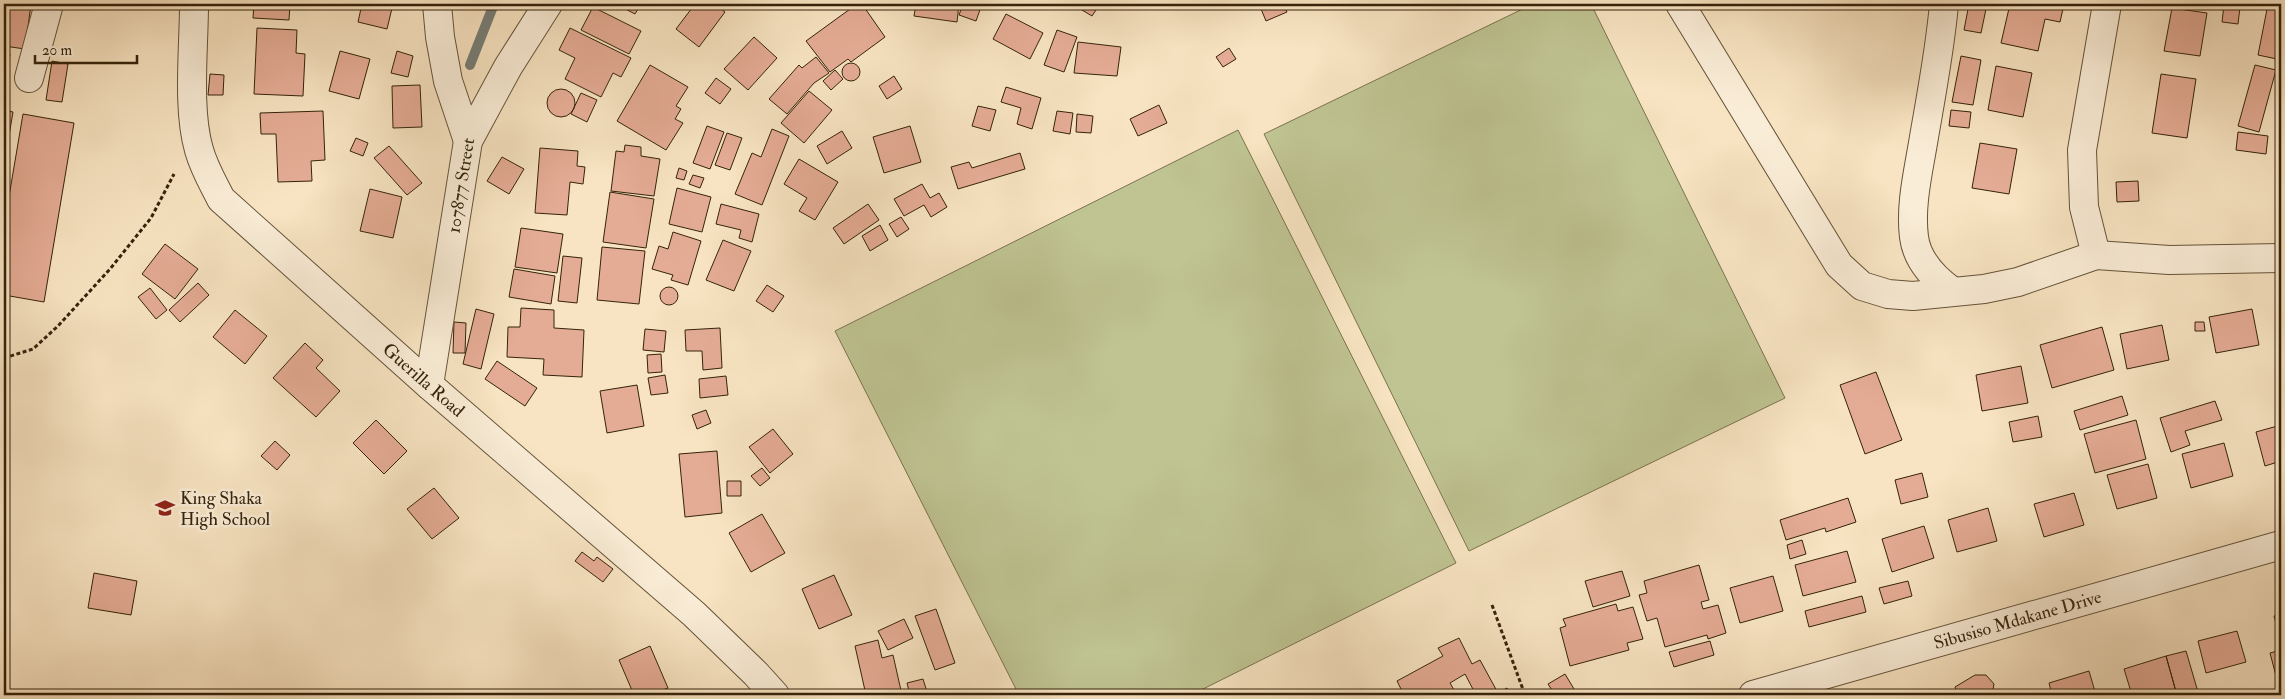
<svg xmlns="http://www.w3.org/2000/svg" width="2285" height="699" font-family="'IM FELL Double Pica',serif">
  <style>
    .green { fill: #bfc492; stroke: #7a744e }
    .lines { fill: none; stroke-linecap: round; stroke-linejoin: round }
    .stream { stroke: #777e77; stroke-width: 10 }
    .building { fill: #e5ac95; stroke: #34230b }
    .minor-casing { stroke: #655339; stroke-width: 30 }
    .path { stroke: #34230b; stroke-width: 3; stroke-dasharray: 4 2.5; stroke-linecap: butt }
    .minor { stroke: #faedd7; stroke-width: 28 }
    .labels { text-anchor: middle; stroke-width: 5; stroke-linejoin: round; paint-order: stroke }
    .street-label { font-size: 18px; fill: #34230b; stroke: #faedd7 }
    .poi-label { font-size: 18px; fill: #34230b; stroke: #faedd7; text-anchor: start }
  </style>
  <rect width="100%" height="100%" fill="#f8e4c2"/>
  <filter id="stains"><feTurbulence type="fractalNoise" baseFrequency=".004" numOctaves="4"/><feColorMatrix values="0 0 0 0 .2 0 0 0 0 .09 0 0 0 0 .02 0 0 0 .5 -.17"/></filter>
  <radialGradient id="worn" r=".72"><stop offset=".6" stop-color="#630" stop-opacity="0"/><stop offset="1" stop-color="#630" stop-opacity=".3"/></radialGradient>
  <path class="green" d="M1533,4h58l194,394 -316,153 -205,-417z
    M1238,130l218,433 -265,132h-172l-184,-364z"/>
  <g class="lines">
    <path class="stream" d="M470,65l24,-61"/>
  </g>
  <path class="building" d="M4,4h27l-6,45 -21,-3z
    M254,4h36l-1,16 -36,-2z
    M362,4h31l-6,25 -29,-7z
    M616,4h25l-6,10z
    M695,4h20l10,8 -26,35 -23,-18z
    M857,4h5l23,33 -34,25 -3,-3 -18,13 -24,-31z
    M916,4h43l-2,18 -43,-6z
    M963,4h19l-6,17 -17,-6z
    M1072,4h28l-8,12z
    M1259,4h24l4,8 -21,9z
    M1969,4h18l-6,29 -17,-3z
    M2010,4h54l-4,18 -15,-3 -7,32 -37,-8z
    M2268,4h13v35l-4,20 -19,-4z
    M2224,5l16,2 -2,17 -16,-2z
    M593,7l48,24 -12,23 -48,-24z
    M2172,8l35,5 -7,43 -36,-5z
    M1006,14l37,19 -13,26 -37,-20z
    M257,28l40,2 -1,23 9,1 -2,42 -49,-2z
    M570,28l61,30 -10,19 -8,-4 -12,24 -36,-18 10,-21 -16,-8z
    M1057,30l20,7 -13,35 -20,-7z
    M754,37l23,21 -29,32 -24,-21z
    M1078,42l43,5 -4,29 -43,-3z
    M1229,48l7,11 -13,8 -7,-10z
    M340,51l30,8 -11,40 -30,-8z
    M397,51l16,5 -5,21 -17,-4z
    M4,53l6,1 -4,20h-2z
    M1961,56l20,4 -8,45 -21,-3z
    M816,57l13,16 -15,10 -27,31 -18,-15 30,-34 3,3z
    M52,61l16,3 -6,38 -16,-2z
    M842 72a9 9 0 1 1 18 0a9 9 0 1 1-18 0Z
    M650,65l38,22 -12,19 5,3 -6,10 8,4 -17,27 -49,-29z
    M2255,65l21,5 -17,62 -21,-6z
    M1996,66l36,7 -9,44 -35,-7z
    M835,70l8,9 -12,11 -8,-9z
    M210,74l14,1 -1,20h-15z
    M2161,74l35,5 -9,59 -35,-5z
    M894,76l8,13 -15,10 -8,-13z
    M716,78l15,11 -11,15 -15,-11z
    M420,85l2,42 -29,1 -1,-42z
    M1006,87l35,11 -9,31 -15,-5 4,-16 -20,-6z
    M547 103a14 14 0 1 1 28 0a14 14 0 1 1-28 0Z
    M809,91l23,19 -28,33 -23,-20z
    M581,93l16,7 -10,22 -16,-8z
    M1159,105l8,18 -29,13 -8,-17z
    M978,106l18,4 -6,21 -18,-5z
    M4,110l9,2 -8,47 -1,-1z
    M1951,110l20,2 -2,16 -20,-2z
    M323,111l2,49 -14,1 1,20 -34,1 -2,-48h-15l-1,-21z
    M1057,111l16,2 -3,21 -17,-3z
    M23,114l51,9 -30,179 -40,-7v-69z
    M1077,114l16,2 -2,17 -15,-1z
    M707,126l17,6 -14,37 -17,-6z
    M910,126l11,36 -37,11 -11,-36z
    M772,129l17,7 -27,69 -27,-11 17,-41 9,4z
    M842,131l10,17 -25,16 -10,-18z
    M2238,132l30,4 -2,18 -30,-4z
    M727,133l15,5 -12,32 -15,-5z
    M356,138l12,5 -5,13 -13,-5z
    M1980,143l37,6 -8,45 -37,-6z
    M625,145l16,2v9l19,3 -6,37 -43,-5 5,-40 8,1z
    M389,146l33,37 -15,12 -33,-37z
    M540,148l38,3 -1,15 8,1 -2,17 -13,-2 -3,33 -32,-2z
    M1020,153l5,16 -67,20 -7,-22 18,-5 3,6z
    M502,157l22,12 -15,25 -22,-13z
    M799,159l39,23 -23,38 -16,-9 8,-13 -23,-14z
    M679,168l8,3 -3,9 -8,-2z
    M693,175l11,3 -4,10 -11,-4z
    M2138,181l1,20 -22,1 -1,-20z
    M922,184l8,14 9,-5 8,14 -16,10 -7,-12 -20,11 -10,-17z
    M677,188l34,9 -9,35 -33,-8z
    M370,189l32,8 -9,41 -33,-7z
    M610,192l44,7 -8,49 -43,-6z
    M721,204l38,10 -7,28 -13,-4 2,-8 -25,-6z
    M868,204l11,16 -35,24 -11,-16z
    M901,217l8,12 -12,8 -8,-13z
    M880,225l8,15 -18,11 -8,-15z
    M521,228l42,6 -6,39 -42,-6z
    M673,232l28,9 -13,44 -17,-5 2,-5 -21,-6 7,-23 9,3z
    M723,240l28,11 -17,40 -28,-11z
    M165,244l33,25 -23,30 -33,-25z
    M602,247l43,4 -6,53 -42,-4z
    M563,256l19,2 -5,45 -19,-2z
    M514,269l41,7 -4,28 -42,-7z
    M198,283l11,12 -29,27 -11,-12z
    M767,285l17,11 -11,16 -17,-11z
    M660 296a9 9 0 1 1 18 0a9 9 0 1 1-18 0Z
    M150,288l17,22 -11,9 -18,-22z
    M521,308l33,2v18l30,2 -2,47 -39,-2 1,-16 -37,-2 1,-30h12z
    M476,309l18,5 -13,55 -18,-5z
    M2252,309l7,36 -43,8 -7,-36z
    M235,310l32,26 -22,28 -32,-27z
    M454,322l12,1 -1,30h-12z
    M2195,322h9l1,9h-10z
    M2162,325l7,35 -42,9 -7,-35z
    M2102,327l12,43 -62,18 -12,-43z
    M720,328l2,40 -19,2 -1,-19h-16l-1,-21z
    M645,329l21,2 -2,21 -21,-2z
    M305,343l18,17 -7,8 24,23 -24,26 -43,-39z
    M661,354l1,18 -14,1 -1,-18z
    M497,361l40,27 -12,18 -40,-27z
    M2021,366l7,37 -46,8 -6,-36z
    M1876,372l26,68 -37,14 -25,-69z
    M665,375l3,18 -17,2 -3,-17z
    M726,376l2,19 -28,3 -1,-19z
    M637,385l7,41 -37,7 -7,-42z
    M2122,396l6,19 -48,15 -6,-19z
    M2215,401l7,19 -37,11 5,14 -19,7 -11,-34z
    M706,410l5,13 -14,6 -5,-14z
    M2038,416l4,21 -29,5 -4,-20z
    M376,420l31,31 -23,23 -31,-31z
    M2136,420l10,39 -51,14 -11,-39z
    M2281,425v36l-16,5 -9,-34z
    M773,429l20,25 -23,19 -21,-26z
    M275,441l15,14 -13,15 -16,-14z
    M2224,443l9,33 -42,12 -9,-34z
    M717,451l5,62 -37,4 -6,-63z
    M2148,464l9,34 -40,11 -10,-34z
    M762,468l8,10 -10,8 -9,-10z
    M1922,473l6,24 -27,7 -6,-24z
    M727,481h14v15h-14z
    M434,488l25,30 -27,21 -25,-30z
    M2074,493l10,32 -40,12 -10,-33z
    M1848,498l8,24 -30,10 -1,-4 -39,12 -6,-20z
    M1988,508l9,33 -40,11 -9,-32z
    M762,514l23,39 -34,19 -22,-39z
    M1924,526l10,32 -42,14 -10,-33z
    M1802,540l4,14 -16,5 -3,-14z
    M1847,551l9,31 -53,14 -8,-31z
    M582,552l12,9 3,-4 16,12 -10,13 -28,-21z
    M1699,565l10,35 -8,2 2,7 15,-4 8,28 -18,6 -1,-4 -42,12 -8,-29 -10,3 -8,-26 8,-2 -3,-12z
    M1622,571l8,25 -37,11 -8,-26z
    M94,573l43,8 -6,34 -43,-7z
    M834,575l18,40 -33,14 -17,-40z
    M1773,576l10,35 -43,12 -10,-35z
    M1908,581l4,15 -28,8 -5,-16z
    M1862,596l4,16 -57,15 -4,-16z
    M1616,604l2,7 15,-4 10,32 -16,4 2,7 -59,16 -10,-38 6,-2 -3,-7z
    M936,609l19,54 -20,7 -20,-54z
    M2281,614v28l-7,-26z
    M904,619l9,19 -25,12 -10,-19z
    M2237,631l9,31 -40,11 -8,-32z
    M1459,638l13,26 8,-4 18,33 9,-5 4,7h-35l-11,-21 -15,9 7,12h-53l-7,-14 46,-25 -5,-8z
    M878,640l4,18 11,-3 9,40h-36l-11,-49z
    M1710,641l4,14 -40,12 -5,-15z
    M650,646l18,42 -18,7h-16l-15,-35z
    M2281,650v45l-11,-42z
    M2186,651l12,41 -21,3 -11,-39z
    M2166,656l10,36 -13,3h-31l-8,-26z
    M2089,671l7,24h-44l-3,-12z
    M1565,674l12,20 -22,1 -7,-11z
    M1975,675h11l8,9 -2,11h-34l-3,-8z
    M923,679l5,16h-18l-3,-12z
    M1362,689l4,6h-16z
    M4,691l192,3 -192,1z"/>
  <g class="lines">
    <defs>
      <g id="minor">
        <path id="s1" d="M194,4c0,44 -7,105 5,146 5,18 14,33 22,49l208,186 265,229 62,60 19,21"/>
        <path d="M437,4l3,33 8,44 20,60"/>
        <path d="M1680,4l159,261 23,21 26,8 25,2 71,-7 34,-7 78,-27"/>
        <path d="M1944,4c-4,46 -13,92 -21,139 -5,30 -13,63 -9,94 3,24 20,41 38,54"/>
        <path d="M2107,4l-25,146 2,57 12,48 73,5 112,-2"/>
        <path d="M29,78l20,-74"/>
        <path id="s2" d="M429,385l39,-244 40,-74 40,-63"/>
        <path id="s3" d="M1753,695l528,-150"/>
      </g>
    </defs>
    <use href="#minor" class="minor-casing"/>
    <path class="path" d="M4,358l29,-9 25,-23 52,-57 41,-51 23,-44
      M1492,605l33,90"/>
    <use href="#minor" class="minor"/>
  </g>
  <defs>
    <symbol id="school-bare" viewBox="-9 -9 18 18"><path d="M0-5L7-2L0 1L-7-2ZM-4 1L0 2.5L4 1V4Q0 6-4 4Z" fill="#8f2418" stroke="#faedd7" stroke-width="2.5" paint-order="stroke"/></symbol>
  </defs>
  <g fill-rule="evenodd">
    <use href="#school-bare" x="151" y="494" width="28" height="28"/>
  </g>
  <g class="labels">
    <g class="street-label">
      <text dy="6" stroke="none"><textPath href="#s2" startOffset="202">107877 Street</textPath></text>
      <text dy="6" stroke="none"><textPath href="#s1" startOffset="472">Guerilla Road</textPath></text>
      <text dy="6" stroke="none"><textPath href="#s3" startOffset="275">Sibusiso Mdakane Drive</textPath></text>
    </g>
    <g class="poi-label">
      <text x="180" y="504">King Shaka<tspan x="180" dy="21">High School</tspan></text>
    </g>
  </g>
  <rect width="2285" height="699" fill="none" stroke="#f8e4c2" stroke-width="20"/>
  <rect x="5" y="5" width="2275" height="689" fill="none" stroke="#34230b" stroke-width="2.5"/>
  <rect x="10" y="10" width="2265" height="679" fill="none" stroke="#34230b"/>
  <path d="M35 55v8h102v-8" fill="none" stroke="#34230b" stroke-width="2.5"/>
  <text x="42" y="55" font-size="15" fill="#34230b" stroke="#faedd7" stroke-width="4" paint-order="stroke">20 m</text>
  <rect width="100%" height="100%" filter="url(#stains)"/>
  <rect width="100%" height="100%" fill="url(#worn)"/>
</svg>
